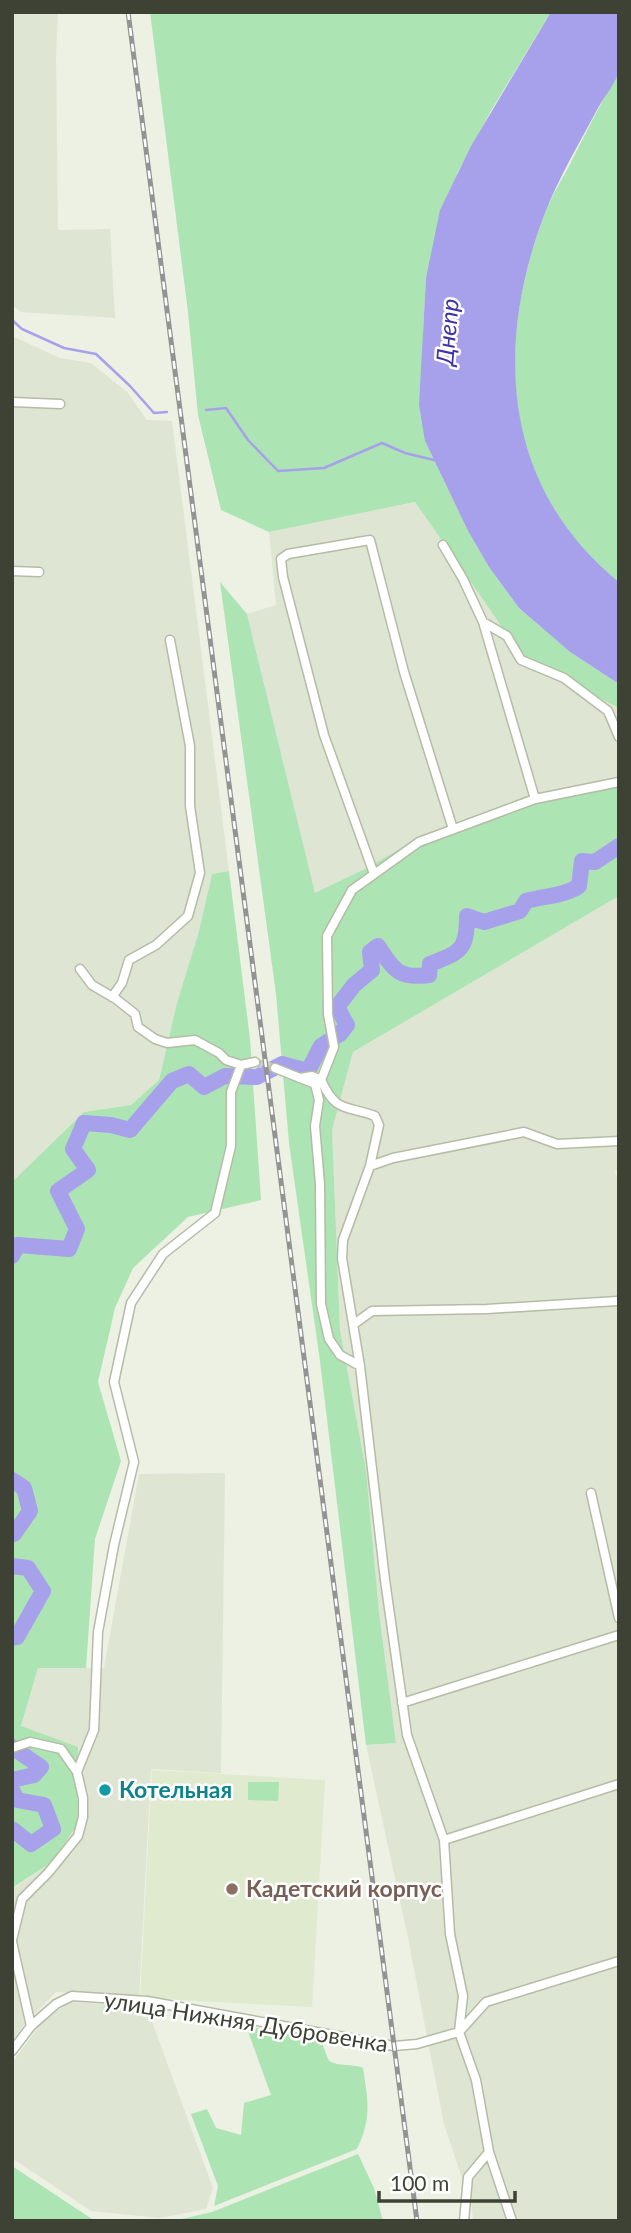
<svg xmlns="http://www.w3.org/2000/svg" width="631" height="2233" font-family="Lato,sans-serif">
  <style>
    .residential { fill: #dee5d2 }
    .education { fill: #dfeace }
    .green { fill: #ade4b4 }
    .water { fill: #a7a1ec }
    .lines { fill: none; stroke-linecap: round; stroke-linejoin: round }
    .stream { stroke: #a7a1ec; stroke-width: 2.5 }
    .river { stroke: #a7a1ec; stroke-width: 16 }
    .minor-tunnel { stroke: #c9cec0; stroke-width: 8; stroke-dasharray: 8 4; stroke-linecap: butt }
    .minor-casing { stroke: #b4bca6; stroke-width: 11 }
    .minor { stroke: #fff; stroke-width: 8 }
    .rail-casing { stroke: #939393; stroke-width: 5 }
    .rail { stroke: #fff; stroke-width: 2.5; stroke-dasharray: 8; stroke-linecap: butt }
    .culture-dot { fill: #0f9aa8; stroke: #fff; stroke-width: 2.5 }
    .education-dot { fill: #8d6e63; stroke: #fff; stroke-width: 2.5 }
    .labels { text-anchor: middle; stroke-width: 5; stroke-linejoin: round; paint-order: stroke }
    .culture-label { font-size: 23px; font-weight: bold; fill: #0d838f; stroke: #fff; text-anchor: start }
    .education-label { font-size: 23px; font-weight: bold; fill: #785e54; stroke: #fff; text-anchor: start }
    .street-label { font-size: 23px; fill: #3e4234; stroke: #fff }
    .water-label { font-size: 24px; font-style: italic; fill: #3e33a9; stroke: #fff }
  </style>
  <rect width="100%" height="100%" fill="#ecf1e3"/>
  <path class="residential" d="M12,12h46l-2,44 2,174 52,-1 5,89 -94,-6 -9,-7z
    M12,336l48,22 31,5 36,29 20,28 25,1 57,450 -17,3 -13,57 -22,72 -18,77 -28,25 -47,7 -72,70z
    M415,502l110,158 94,48v71l-206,62 -46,27 -52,26 -68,-280 29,-9 -7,-73z
    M619,896v273l-4,2 4,14v1036h-146l-1,-13 -28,-84 -37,-191 -41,-188 30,-2 -17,-131 -13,-142 -26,-140 -8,-200 21,-78z
    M225,1473l-4,300 -70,-4 -12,229 -83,-6 -33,34 -11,16v-153l40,-27 -31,-135 17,-59h66l35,-194z
    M72,2002l75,6 66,180 -7,21 -46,9 -69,-7 -79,-53v-95l27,-37 13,-12z"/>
  <path class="education" d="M152,1770l173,10 -13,227 -172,-9z"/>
  <path class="green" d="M150,12h401l-59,97 -34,63 -32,106 -3,55 2,108 43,90 21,36 30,41 51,44 49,32v24l-94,-48 -110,-158 -146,30 -48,-22 -23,-95 -10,-103z
    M619,71v511c-118,-96 -125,-235 -74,-369 6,-16 16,-32 24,-47 16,-32 32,-63 50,-95z
    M220,582l27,32 68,279 52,-25 46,-27 118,-47 88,-15v117l-266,156 -21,78 8,200 26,140 13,142 17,131 -30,2 -46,-384 -31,-218 -13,-149z
    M229,871l21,168 11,161 -73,17 -55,51 -18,40 -17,74 23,79 -26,78 -9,129h-48l-17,58 57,21 -1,78 -25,37 -40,26v-706l72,-70 47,-7 28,-25 18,-77 22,-72 13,-57z
    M248,1782h31l-1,19 -30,-1z
    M246,2026l74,12 9,23c11,6 22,2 34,7 5,33 9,50 -6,81l-143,57 4,-20 -27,-72 16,-5 9,19 25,7 3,-32 27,-8z
    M358,2154l16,34 9,33h-210l39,-9z
    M12,2166l80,53 21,2h-101z"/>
  <path class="water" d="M551,12h68c0,17 3,43 0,59 -3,12 -15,26 -21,37 -18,34 -39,69 -53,105 -51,133 -43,274 74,369v102l-49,-32 -51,-44 -30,-41 -21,-36 -43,-90 -6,-36 7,-127 14,-68 31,-64z"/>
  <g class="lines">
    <path class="stream" d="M12,320l10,9 42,19 32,6 34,32 24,27 13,-1
      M206,410l20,-2 22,32 30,31 46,-3 58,-25 23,10 33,8"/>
    <path class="river" d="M12,1256l6,-11 51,4 8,-20 -19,-38 30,-21 -15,-21 11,-26 27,2 19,5 42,-49 17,-7 15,13 21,-11 32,1 25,-13 26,7 13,-25 19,-12 7,-9 -10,-18 17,-22 18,-15 -2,-18 8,-6c16,24 20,33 51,29l1,-11c30,-12 37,-13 37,-48l17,6 36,-11 6,-10c18,-5 38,-5 53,-15l3,-25 13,1 24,-16
      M12,1480l12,8 6,23 -16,23 -2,-2
      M12,1566l16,2 15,23 -26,46 -5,1
      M12,1747l29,20 -7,8 -22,5
      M12,1790l5,10 27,5 9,24 -22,15 -19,-15"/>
    <path class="minor-tunnel" d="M255,1062l20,6"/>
    <defs>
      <path id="minor" d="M12,402l48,2
        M443,545l20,34 20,43 52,177
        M12,571l27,1
        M483,622l24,14 14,24 43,18 44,33 11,26
        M374,874l-50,-139 -41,-158 -2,-18 7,-5 82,-14 34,132 49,157
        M80,969l12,16 24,14 19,15 3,13 17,12 12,4 28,-3 24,13 7,7 15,5 14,-3
        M112,997l10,-14 7,-23 27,-15 32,-29 12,-43 -10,-67v-60l-20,-106
        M275,1068l40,16 4,16 -4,26 5,58 1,120 8,35 11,16 20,11
        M300,1078l12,-2 9,4c15,33 24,25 54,36l4,9 -9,41
        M321,1080l13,-33 -6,-33 -1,-78 25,-46 67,-48 116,-43 84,-17
        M354,1324l18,-13 115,-2 130,-8
        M591,1493l28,125
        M402,1703l217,-68
        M12,1748l18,-6 31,7 16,23 6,26v19l-5,19 -30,37 -26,26 -10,41
        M77,1772l17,-42 4,-98 16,-87 20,-83 -20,-80 17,-79 32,-49 52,-41 16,-67v-54l10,-27
        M444,1840l175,-56
        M12,1942l19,84
        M459,2032l27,-30 133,-41
        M12,2051l19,-25 25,-22 16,-8 75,5 247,45 23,-2 42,-12
        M489,2152l23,69
        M464,2221l4,-44 21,-25 -13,-72 -17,-48 4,-36 -13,-62 -6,-94 -37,-105 -22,-155 -25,-214 -18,-108 1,-18 27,-74 23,-8 131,-26 33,12 62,-3"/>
    </defs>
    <use href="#minor" class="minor-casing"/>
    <use href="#minor" class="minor"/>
    <defs>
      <path id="rail" d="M128,12l289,2209"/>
    </defs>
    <use href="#rail" class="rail-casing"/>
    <use href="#rail" class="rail"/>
  </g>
  <circle class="culture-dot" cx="105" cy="1790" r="7"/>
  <circle class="education-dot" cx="232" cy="1889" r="7"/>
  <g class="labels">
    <g class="culture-label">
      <text x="119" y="1798">Котельная</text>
    </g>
    <g class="education-label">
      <text x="246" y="1897">Кадетский корпус</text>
    </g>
    <g class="street-label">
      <text transform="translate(246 2022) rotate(9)" y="8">улица Нижняя Дубровенка</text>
    </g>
    <g class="water-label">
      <text transform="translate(448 332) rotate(-85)" y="8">Днепр</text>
    </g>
  </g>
  <rect width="631" height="2233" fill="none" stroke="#3e4234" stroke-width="28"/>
  <path d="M379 2191v10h136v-10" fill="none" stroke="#3e4234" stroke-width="3.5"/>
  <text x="390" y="2191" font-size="21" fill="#3e4234" stroke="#ffffff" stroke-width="5" paint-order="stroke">100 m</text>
</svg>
